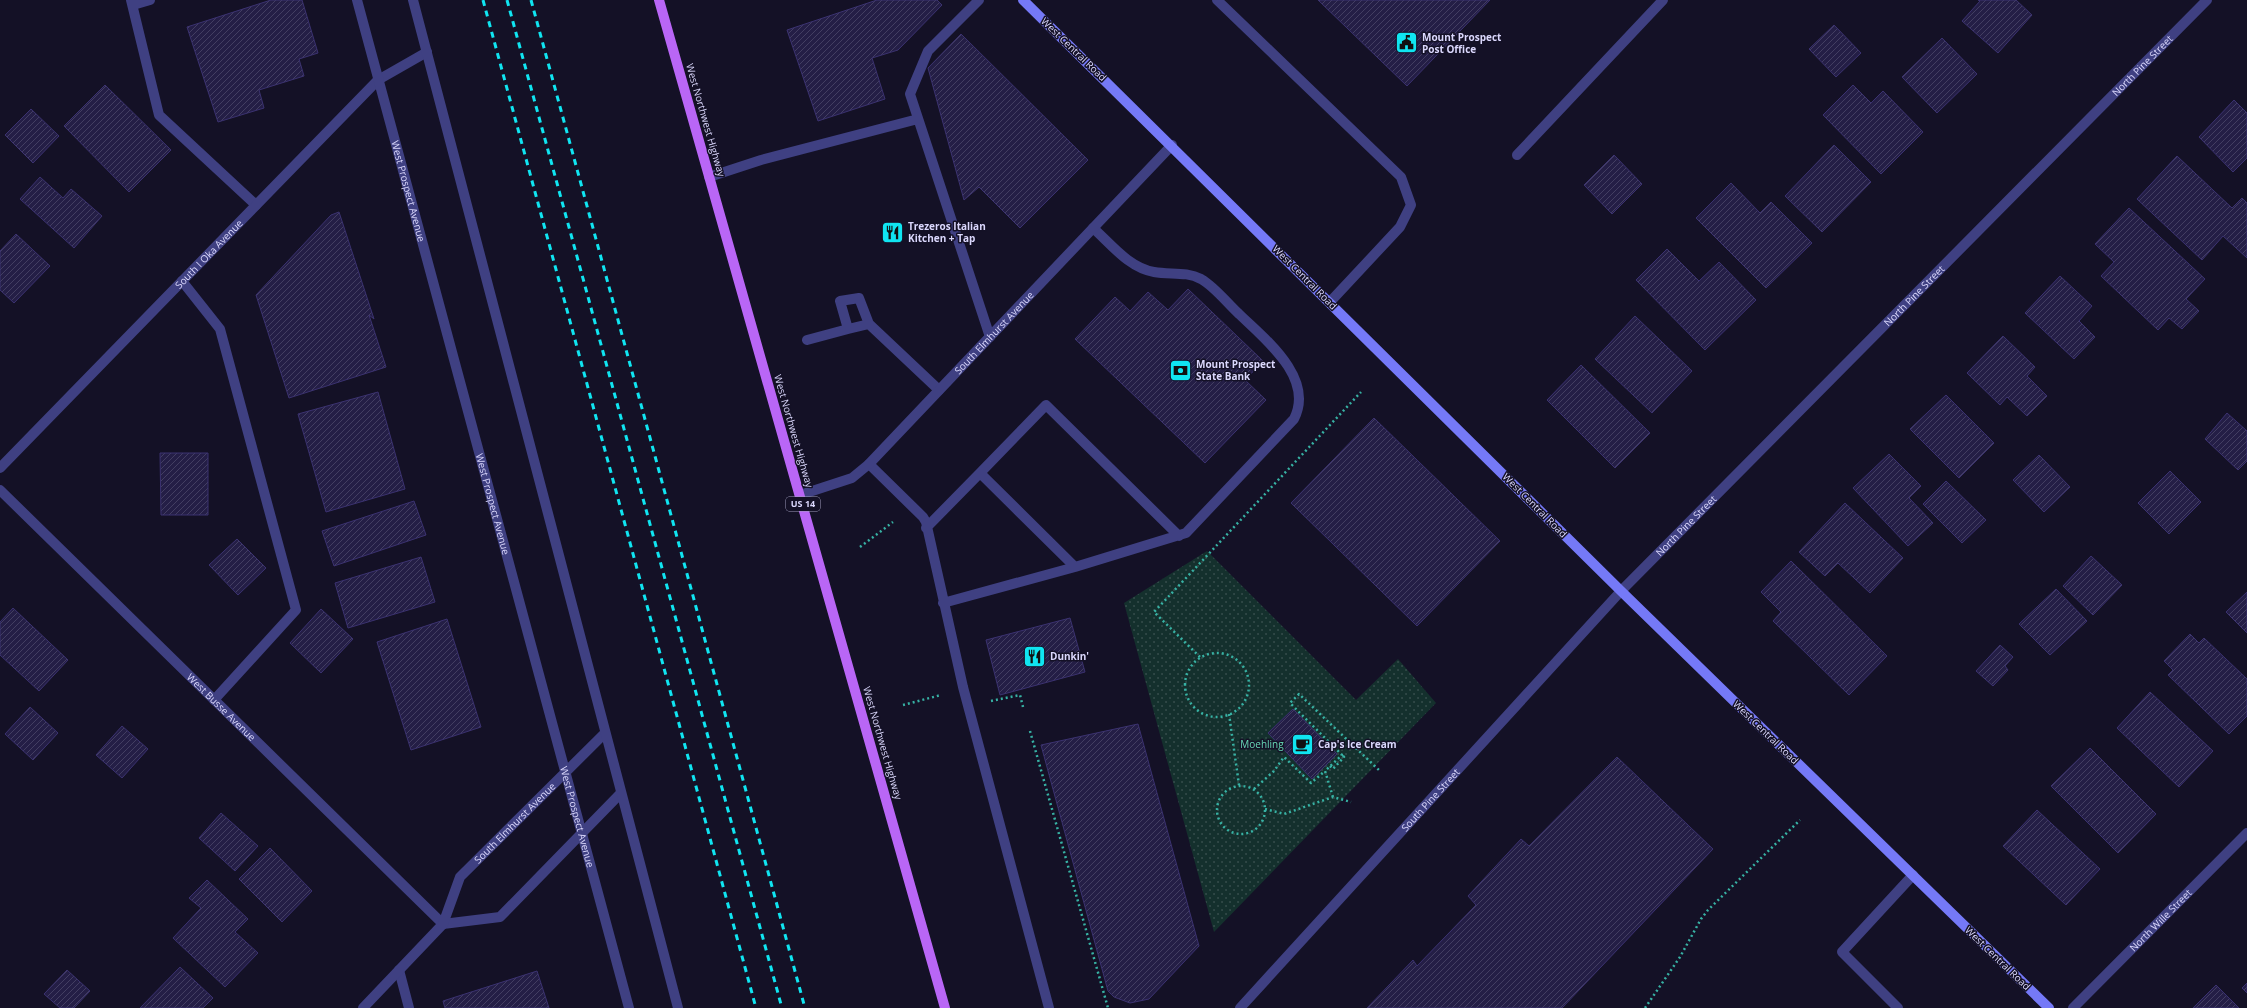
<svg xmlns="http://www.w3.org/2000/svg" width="2247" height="1008" font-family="'Open Sans',sans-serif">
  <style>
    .park { fill: url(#park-dots) }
    .building { fill: url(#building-hatch); stroke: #3b3270 }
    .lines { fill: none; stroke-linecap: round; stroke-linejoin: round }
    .path { stroke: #37b2a4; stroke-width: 2.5; stroke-dasharray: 2 3; stroke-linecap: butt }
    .service { stroke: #3f4082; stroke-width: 10 }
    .minor { stroke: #3f4082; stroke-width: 10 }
    .tertiary { stroke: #3f4082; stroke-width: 10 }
    .secondary { stroke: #7579f7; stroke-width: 10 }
    .primary { stroke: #b966f6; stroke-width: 10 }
    .rail { stroke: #10e5f1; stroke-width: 3; stroke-dasharray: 6 5; stroke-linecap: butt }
    .labels { text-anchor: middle; stroke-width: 3; stroke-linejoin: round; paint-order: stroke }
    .shield { fill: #141126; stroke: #9f9cbc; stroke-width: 1 }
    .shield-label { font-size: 9px; font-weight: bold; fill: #dbd8fd }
    .poi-label { font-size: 10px; font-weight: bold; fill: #dbd8fd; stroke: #141126; text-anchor: start }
    .street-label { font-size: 10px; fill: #dbd8fd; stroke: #141126 }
    .park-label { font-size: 10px; fill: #68d9b7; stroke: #141126 }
  </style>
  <defs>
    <pattern id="park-dots" width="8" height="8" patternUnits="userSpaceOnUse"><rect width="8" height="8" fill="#14302d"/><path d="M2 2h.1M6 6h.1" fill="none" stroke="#364d4c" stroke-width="1.8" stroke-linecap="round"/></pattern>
    <pattern id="building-hatch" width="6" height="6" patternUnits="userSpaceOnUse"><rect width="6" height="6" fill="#241e46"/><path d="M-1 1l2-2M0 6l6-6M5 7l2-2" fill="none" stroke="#433e62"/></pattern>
  </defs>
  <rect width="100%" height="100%" fill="#141126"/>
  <path class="park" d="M1207,551l149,149 42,-41 38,44 -222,229 -90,-329z"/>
  <path class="building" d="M271,0h31l16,53 -19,6 5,17 -45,14 5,18 -46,14 -31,-95z
    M877,0h60l5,5 -44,45 -26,8 13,41 -67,22 -31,-91z
    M1318,0h172l-83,86z
    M1978,0h38l16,15 -34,38 -36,-32 18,-20z
    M1834,25l27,28 -25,24 -27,-28z
    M961,34l127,126 -68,68 -41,-41 -15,13 -36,-132z
    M1942,38l35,36 -40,39 -35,-36z
    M105,85l66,65 -42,42 -65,-66z
    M1853,85l18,18 12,-12 40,41 -42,42 -58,-59z
    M2234,100l13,13v45l-14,14 -34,-35z
    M31,109l28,27 -26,27 -28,-28z
    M1834,145l37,37 -49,50 -37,-36z
    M1614,155l28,29 -30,30 -28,-29z
    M2177,156l55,52 10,-10 5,5v55l-24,-22 -21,24 -65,-61z
    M40,177l23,21 8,-9 31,27 -28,32 -54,-49z
    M1731,183l29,30 11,-11 41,41 -46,45 -70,-70z
    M2129,208l76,71 -19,20 13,12 -17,18 -13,-11 -11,12 -57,-54 13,-14 -19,-18z
    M339,212l35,107 -5,-4 17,52 -97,31 -33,-103 75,-80z
    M16,234l34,32 -36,37 -14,-13v-39z
    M1667,249l32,32 20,-19 37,38 -51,50 -69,-70z
    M2060,276l32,30 -13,15 16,16 -21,22 -49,-46z
    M1188,289l75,72 -18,19 21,20 -61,63 -130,-124 40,-42 15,14 18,-19 20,18z
    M1635,316l57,55 -40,42 -57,-54z
    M2003,336l32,31 -8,9 20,20 -20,20 -20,-19 -7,8 -33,-32z
    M1581,365l69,68 -35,35 -68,-68z
    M378,392l27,97 -79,23 -28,-98z
    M1946,395l48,48 -35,35 -49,-49z
    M2227,413l20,18v30l-9,9 -33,-31z
    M1374,418l126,123 -83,85 -126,-123z
    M160,453h48v62h-47z
    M1889,454l32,32 -12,12 24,25 -25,23 -55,-58z
    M2039,455l31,32 -26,25 -31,-32z
    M2170,471l31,31 -32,32 -31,-31z
    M1946,481l40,39 -24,23 -39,-39z
    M414,501l12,34 -92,31 -12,-35z
    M1845,503l58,55 -33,35 -32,-30 -13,13 -26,-24z
    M237,539l29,29 -28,27 -29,-30z
    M2091,556l31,29 -29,30 -30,-29z
    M421,557l14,45 -87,26 -13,-45z
    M1791,561l96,95 -38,39 -76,-74 8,-9 -20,-20z
    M2056,589l31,32 -37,34 -31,-31z
    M2247,592v41l-21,-21z
    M13,608l55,52 -29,31 -39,-36v-33z
    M321,609l32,30 -32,34 -31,-30z
    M1070,618l15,54 -85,23 -14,-55z
    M447,619l34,108 -70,23 -34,-108z
    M2190,634l9,9 5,-5 43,41v37l-18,18 -61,-59 5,-5 -9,-9z
    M2000,645l13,12 -8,9 3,4 -15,16 -17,-15z
    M2150,692l63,59 -34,36 -62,-59z
    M30,707l28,26 -25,27 -28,-26z
    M1293,709l44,45 -25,25 -44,-46z
    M1138,724l61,222 -50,53 -19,4 -16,-6 -6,-6 -67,-246z
    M122,726l26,23 -26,29 -26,-23z
    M2090,748l66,66 -38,39 -67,-67z
    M1617,757l96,92 -151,159h-195l46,-48 4,6 59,-61 -8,-9 53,-57 8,7z
    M2037,810l63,59 -34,36 -63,-59z
    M221,813l37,33 -23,25 -36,-33z
    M270,848l42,43 -30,31 -43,-43z
    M207,880l41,39 -13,13 23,21 -33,34 -52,-49 28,-30 -12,-10z
    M180,967l33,31 -10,10h-63z
    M67,970l23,21 -16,17h-14l-16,-14z
    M537,971l12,37h-104l-2,-7z
    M2247,983v10l-5,-5z
    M2216,985l23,23h-46z"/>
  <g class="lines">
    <path class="path" d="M860,547l33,-25
      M1185 685a32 32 0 1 1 64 0a32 32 0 1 1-64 0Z
      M1200,657l-46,-45 207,-220
      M991,701l29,-6 3,12
      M903,705l38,-10
      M1229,714l10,71
      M1030,731l78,277
      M1330,766l3,3 11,-12 -2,-2
      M1217 810a24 24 0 1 1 48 0a24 24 0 1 1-48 0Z
      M1254,789l20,-18 10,-14 27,26 14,-12
      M1333,797l-8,-26 17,-16 -52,-52 9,-9 81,77
      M1265,809l19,5 49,-17 18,5
      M1645,1008l35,-51 21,-38 7,-9 92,-90"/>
    <path class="service" d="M131,0l28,115 97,90
      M979,0l-51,51 -18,43 80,243
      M1217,0l184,177 10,28 -11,22 -70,75
      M133,5l17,-5
      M1517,155l146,-155
      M709,177l52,-17 157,-41
      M182,281l38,48 76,281 -82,90
      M848,329l21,-5
      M807,340l41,-11 -8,-28 19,-3 10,26 70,66
      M869,464l54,53 3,5 37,165 86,321
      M926,528l54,-55
      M1075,567l-95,-94 66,-68 133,131
      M943,603l132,-36 111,-34 108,-114c21,-41 -29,-80 -55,-105 -12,-11 -24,-27 -38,-35 -15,-8 -31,-4 -47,-7 -25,-4 -43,-28 -61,-44
      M399,970l10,38
      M1898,1008l-56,-56 71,-77"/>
    <g class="minor">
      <path id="s1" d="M0,468l378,-388 49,-28"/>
      <path id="s2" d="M0,490l443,434"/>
      <path id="s3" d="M800,495l52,-17 17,-14 303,-319"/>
      <path d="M443,924l57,-7 120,-123"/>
      <path id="s4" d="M363,1008l80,-84 17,-47 144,-143"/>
      <path id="s5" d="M1240,1008l381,-417 586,-591"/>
      <path id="s6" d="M2073,1008l174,-175"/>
    </g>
    <g class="tertiary">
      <path id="s7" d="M357,0l272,1008"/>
      <path d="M413,0l265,1008"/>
    </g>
    <path class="secondary" d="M1023,0l598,591 428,417"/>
    <path class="primary" d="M659,0l286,1008"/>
    <path class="rail" d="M483,0l273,1008
      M507,0l275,1008
      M531,0l274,1008"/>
  </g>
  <defs>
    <symbol id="civic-square" viewBox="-11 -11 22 22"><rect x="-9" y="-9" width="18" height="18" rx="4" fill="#10e5f1" stroke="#141126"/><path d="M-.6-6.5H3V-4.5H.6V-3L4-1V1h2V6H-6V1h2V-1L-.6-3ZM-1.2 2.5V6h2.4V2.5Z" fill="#111"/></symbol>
    <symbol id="restaurant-square" viewBox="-11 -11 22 22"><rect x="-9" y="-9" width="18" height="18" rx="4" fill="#10e5f1" stroke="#141126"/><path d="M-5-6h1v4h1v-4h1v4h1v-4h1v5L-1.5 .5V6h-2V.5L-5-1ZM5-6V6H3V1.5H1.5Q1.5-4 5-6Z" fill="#111"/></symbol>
    <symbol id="bank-square" viewBox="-11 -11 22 22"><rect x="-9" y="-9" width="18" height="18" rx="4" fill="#10e5f1" stroke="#141126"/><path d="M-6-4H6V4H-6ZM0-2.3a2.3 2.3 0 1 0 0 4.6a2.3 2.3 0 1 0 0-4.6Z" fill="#111"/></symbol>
    <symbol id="cafe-square" viewBox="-11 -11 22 22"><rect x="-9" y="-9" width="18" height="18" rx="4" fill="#10e5f1" stroke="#141126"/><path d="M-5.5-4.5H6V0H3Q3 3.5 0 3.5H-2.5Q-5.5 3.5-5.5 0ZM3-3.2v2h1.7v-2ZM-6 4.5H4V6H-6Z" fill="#111"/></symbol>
  </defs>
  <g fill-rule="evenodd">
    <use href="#civic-square" x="1394" y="30" width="25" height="25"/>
    <use href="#restaurant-square" x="880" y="220" width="25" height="25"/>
    <use href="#bank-square" x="1168" y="358" width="25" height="25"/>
    <use href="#restaurant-square" x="1022" y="644" width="25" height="25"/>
    <use href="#cafe-square" x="1290" y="732" width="25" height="25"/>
  </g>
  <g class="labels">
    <rect class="shield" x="786" y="497" width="34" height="14" rx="3"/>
    <g class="shield-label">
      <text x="803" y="507">US 14</text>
    </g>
    <g class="poi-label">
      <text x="1422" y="41">Mount Prospect<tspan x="1422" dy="12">Post Office</tspan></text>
      <text x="908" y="230">Trezeros Italian<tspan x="908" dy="12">Kitchen + Tap</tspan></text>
      <text x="1196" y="368">Mount Prospect<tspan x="1196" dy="12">State Bank</tspan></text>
      <text x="1050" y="660">Dunkin'</text>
      <text x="1318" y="748">Cap's Ice Cream</text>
    </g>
    <g class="street-label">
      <text transform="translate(1074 49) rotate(44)" y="4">West Central Road</text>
      <text dy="4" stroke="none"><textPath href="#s5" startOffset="1305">North Pine Street</textPath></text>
      <text transform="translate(706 120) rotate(74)" y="4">West Northwest Highway</text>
      <text dy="4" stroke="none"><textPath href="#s7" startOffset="198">West Prospect Avenue</textPath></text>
      <text dy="4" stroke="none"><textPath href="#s1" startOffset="299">South I Oka Avenue</textPath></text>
      <text transform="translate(1305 277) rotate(45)" y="4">West Central Road</text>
      <text dy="4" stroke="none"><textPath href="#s5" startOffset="981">North Pine Street</textPath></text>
      <text dy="4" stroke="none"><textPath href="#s3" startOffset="258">South Elmhurst Avenue</textPath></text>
      <text transform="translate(794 431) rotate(74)" y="4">West Northwest Highway</text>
      <text dy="4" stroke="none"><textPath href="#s7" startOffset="522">West Prospect Avenue</textPath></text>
      <text transform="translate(1535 505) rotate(45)" y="4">West Central Road</text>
      <text dy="4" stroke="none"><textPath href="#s5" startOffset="657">North Pine Street</textPath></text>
      <text dy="4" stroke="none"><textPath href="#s2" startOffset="310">West Busse Avenue</textPath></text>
      <text transform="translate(1766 732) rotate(44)" y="4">West Central Road</text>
      <text transform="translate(883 743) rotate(74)" y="4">West Northwest Highway</text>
      <text dy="4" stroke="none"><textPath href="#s5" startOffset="282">South Pine Street</textPath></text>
      <text dy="4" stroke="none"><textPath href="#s7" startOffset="846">West Prospect Avenue</textPath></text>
      <text dy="4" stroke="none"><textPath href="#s4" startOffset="243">South Elmhurst Avenue</textPath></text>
      <text dy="4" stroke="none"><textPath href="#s6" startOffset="124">North Wille Street</textPath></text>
      <text transform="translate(1998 958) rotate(44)" y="4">West Central Road</text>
    </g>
    <g class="park-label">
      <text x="1262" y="748">Moehling</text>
    </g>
  </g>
</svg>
